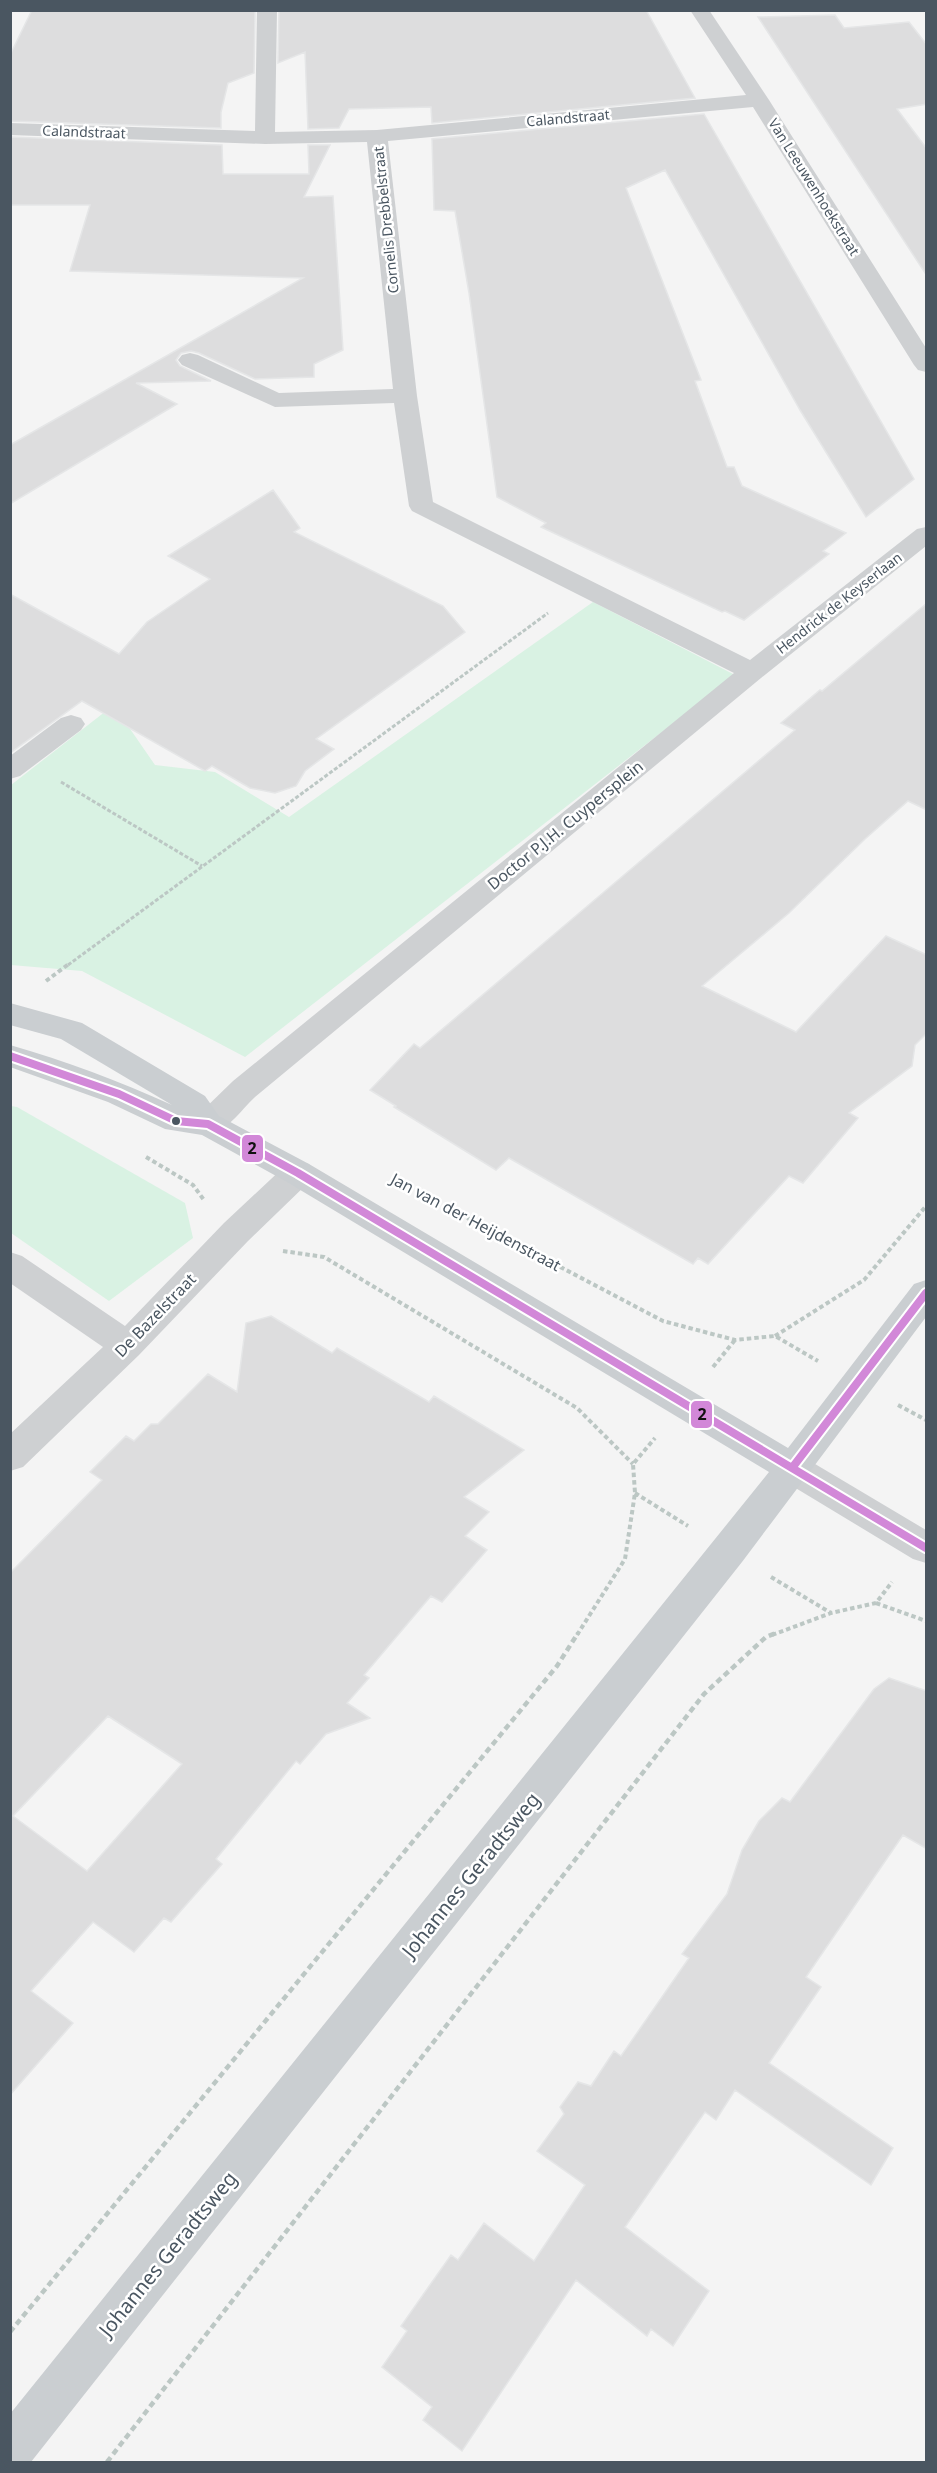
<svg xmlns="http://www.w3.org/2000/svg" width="937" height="2473" font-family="'Noto Sans',sans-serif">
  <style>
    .green { fill: #d9f2e3 }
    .building { fill: #ddddde; stroke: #e5e6e7; stroke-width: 1.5; fill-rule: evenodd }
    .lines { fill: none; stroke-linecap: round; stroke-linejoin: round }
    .path-far2 { stroke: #bcc7c4; stroke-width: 3; stroke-dasharray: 4 2; stroke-linecap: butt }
    .path-far1 { stroke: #bcc7c4; stroke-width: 4; stroke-dasharray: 4.5 3; stroke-linecap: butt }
    .path { stroke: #bcc7c4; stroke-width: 4.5; stroke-dasharray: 6 4; stroke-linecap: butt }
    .minor { fill: #ced0d2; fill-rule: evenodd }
    .major { fill: #caced1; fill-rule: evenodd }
    .bus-1-casing { stroke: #fff; stroke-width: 12 }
    .bus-1 { stroke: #d288d8; stroke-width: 8 }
    .bus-dot { fill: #4a5661; stroke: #fff; stroke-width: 2 }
    .labels { text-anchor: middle; stroke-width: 5; stroke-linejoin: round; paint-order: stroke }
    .far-street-label { font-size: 14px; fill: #4a5661; stroke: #fff }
    .street-label { font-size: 16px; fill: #4a5661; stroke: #fff }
    .near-street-label { font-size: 20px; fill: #4a5661; stroke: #fff }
    .line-badge { stroke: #fff; stroke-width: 2 }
    .pale-badge-label { font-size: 16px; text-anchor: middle; font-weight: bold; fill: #111 }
  </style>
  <rect width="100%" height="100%" fill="#f4f4f4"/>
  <path class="green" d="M593,602l142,73 -490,382 -163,-86 -71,-6v-180l95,-74 20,12 29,42 60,7 74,45z
    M11,1106l6,1 168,96 8,35 -84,63 -98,-68z"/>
  <path class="building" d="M32,10h223l-1,63 -26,10 -7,29v16l-211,-7v-66z
    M279,10h367l49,88 -263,25 -1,-16 -82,2 -10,19 -31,1 -3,-77 -27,11z
    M835,15l9,13 65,-6 18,23v59l-30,5 30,40v127l-169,-259z
    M704,114l210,365 -48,38 -66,-107 -135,-240 -39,18 75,192 -6,1 32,86h7l8,19 104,47 -23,18 6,3 -85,66 -19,-9 -3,1 -181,-85 5,-4 -49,-26 -28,-204 -14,-82 -21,-1 -2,-71z
    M10,137l212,8 1,29h86l-1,-29h22l-26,52 29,-1 10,154 -29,14v13l-59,2 -56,-26 -8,-2 -10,2 -5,7 4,6 31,15 -75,2 41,21 -167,100v-59l293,-167 -233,-7 20,-66h-80z
    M273,490l27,38 -6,4 149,74 22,26 -149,107 18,10 -29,22 -9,15 -21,7 -25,-5 -38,-22 -7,5 -123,-70 -72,52v-159l109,60 28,-32 63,-43 -42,-23z
    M927,603v207l-19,-9 -43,38 -76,74 -87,73 94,46 90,-96 41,19v78l-12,12 -3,21 -63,47 9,5 -55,65 -14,-7 -81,88 -10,-6 -5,6 -184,-106 -13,12 -102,-63 2,-1 -26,-16 44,-46 6,4 375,-318 -14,-7 39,-33 2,1z
    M271,1316l61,37 5,-5 92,54 5,-6 90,54 -60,47 25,15 -24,24 22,14 -45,52 -11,-6 -67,79 5,3 -22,25 23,15 -44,16 -26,30 -4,-3 -80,98 6,5 -51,58 -7,-4 -30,34 -41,-30 -62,69 42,32 -63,72v-522l92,-93 -12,-8 36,-36 8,5 17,-17h7l50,-50 29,18 9,-69zM108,1716l74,48 -95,107 -74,-55z
    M889,1678l38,13v158l-24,-14 -97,142 15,10 -52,76 124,85 -22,37 -136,-95 -19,30 -11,-8 -80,115 84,64 -36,55 -22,-17 -4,7 -71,-56 -114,171 -39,-31 9,-13 -50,-40 25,-36 -6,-5 50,-71 7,5 26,-37 50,38 51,-76 -48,-34 27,-37 -4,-7 18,-25 13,4 23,-35 7,5 68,-98 -7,-4 45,-60 15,-44 17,-29 23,-23 8,4 84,-113z"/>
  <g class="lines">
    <path class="path-far2" d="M61,782l141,84
      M68,965l480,-352"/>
    <path class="path-far1" d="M46,981l24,-18
      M146,1157l47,28 11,15
      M454,1211l209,110 72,19 40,-4 43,25
      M283,1251l41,6 253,151 56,56
      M775,1336l89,-56 62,-74
      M713,1367l22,-27
      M898,1405l28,15
      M635,1493l53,33
      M771,1577l60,36
      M876,1603l50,18
      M577,1635l48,-76 10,-66 -2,-29 22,-26
      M772,1635l59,-22 45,-10 16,-21"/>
    <path class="path" d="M10,2332l547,-666 21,-33
      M107,2462l597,-768 62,-57 10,-4"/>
    <path class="minor" d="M257,10h20l-2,122 102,-2 369,-35 -56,-85h19l60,90 157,248v24l-8,-2 -4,-5 -161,-258 -365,34 29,255 16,106 317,158 167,-131 9,-2v19l-165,132 -506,419c-17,16 -33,43 -58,35l-5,-8 5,-8 36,-35 501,-408 -322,-162 -3,-5 -15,-103 -119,4 -93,-42 -4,-5 4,-5 8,-2 8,2 81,38 114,-4 -26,-247 -102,2 -255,-9v-12l245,8z
      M71,715l10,3 4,6 -4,6 -61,46 -10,3v-23l51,-38z
      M298,1161l11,3 5,9 -5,9 -61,59 -109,114 -116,112 -13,4v-37l93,-87 -93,-64v-31l12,4 103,70 99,-103 63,-59z
      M792,1453l13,5 121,72v33l-13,-4 -134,-81 -5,-10 5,-10z"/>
    <path class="major" d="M10,1003l72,20 123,73 14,20 90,48 479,284 126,-164 12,-4v37l-184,245 -711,900h-21v-48l759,-942 -482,-290 -85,-47 -37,-6 -57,-27 -98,-35v-22c56,16 109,36 162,60l-111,-66 -51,-14z"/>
    <defs>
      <path id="bus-1" d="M10,1056l109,38 57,27 32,3 90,49 628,375
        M792,1468l134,-175"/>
    </defs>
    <use href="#bus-1" class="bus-1-casing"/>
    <use href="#bus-1" class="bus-1"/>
  </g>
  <circle class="bus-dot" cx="176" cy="1121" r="5"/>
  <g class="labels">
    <g class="far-street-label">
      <text transform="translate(568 118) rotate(-5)" y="5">Calandstraat</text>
      <text transform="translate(84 132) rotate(2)" y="5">Calandstraat</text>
      <text transform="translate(814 187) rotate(58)" y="5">Van Leeuwenhoekstraat</text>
      <text transform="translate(386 220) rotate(-96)" y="5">Cornelis Drebbelstraat</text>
      <text transform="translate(839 603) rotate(-38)" y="5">Hendrick de Keyserlaan</text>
    </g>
    <g class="street-label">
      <text transform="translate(565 825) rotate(-39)" y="6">Doctor P.J.H. Cuypersplein</text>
      <text transform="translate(476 1222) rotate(28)" y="6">Jan van der Heijdenstraat</text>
      <text transform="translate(155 1315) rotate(-46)" y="6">De Bazelstraat</text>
    </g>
    <g class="near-street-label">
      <text transform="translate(471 1875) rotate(-51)" y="7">Johannes Geradtsweg</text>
      <text transform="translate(168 2254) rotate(-51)" y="7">Johannes Geradtsweg</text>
    </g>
  </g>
  <g class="line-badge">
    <rect x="241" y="1134" width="23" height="29" rx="6" fill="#d288d8"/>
    <rect x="690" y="1400" width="23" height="29" rx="6" fill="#d288d8"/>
  </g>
  <g class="pale-badge-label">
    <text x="252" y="1154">2</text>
    <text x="702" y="1420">2</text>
  </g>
  <rect width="937" height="2473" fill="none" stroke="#4a5661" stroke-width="24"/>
</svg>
